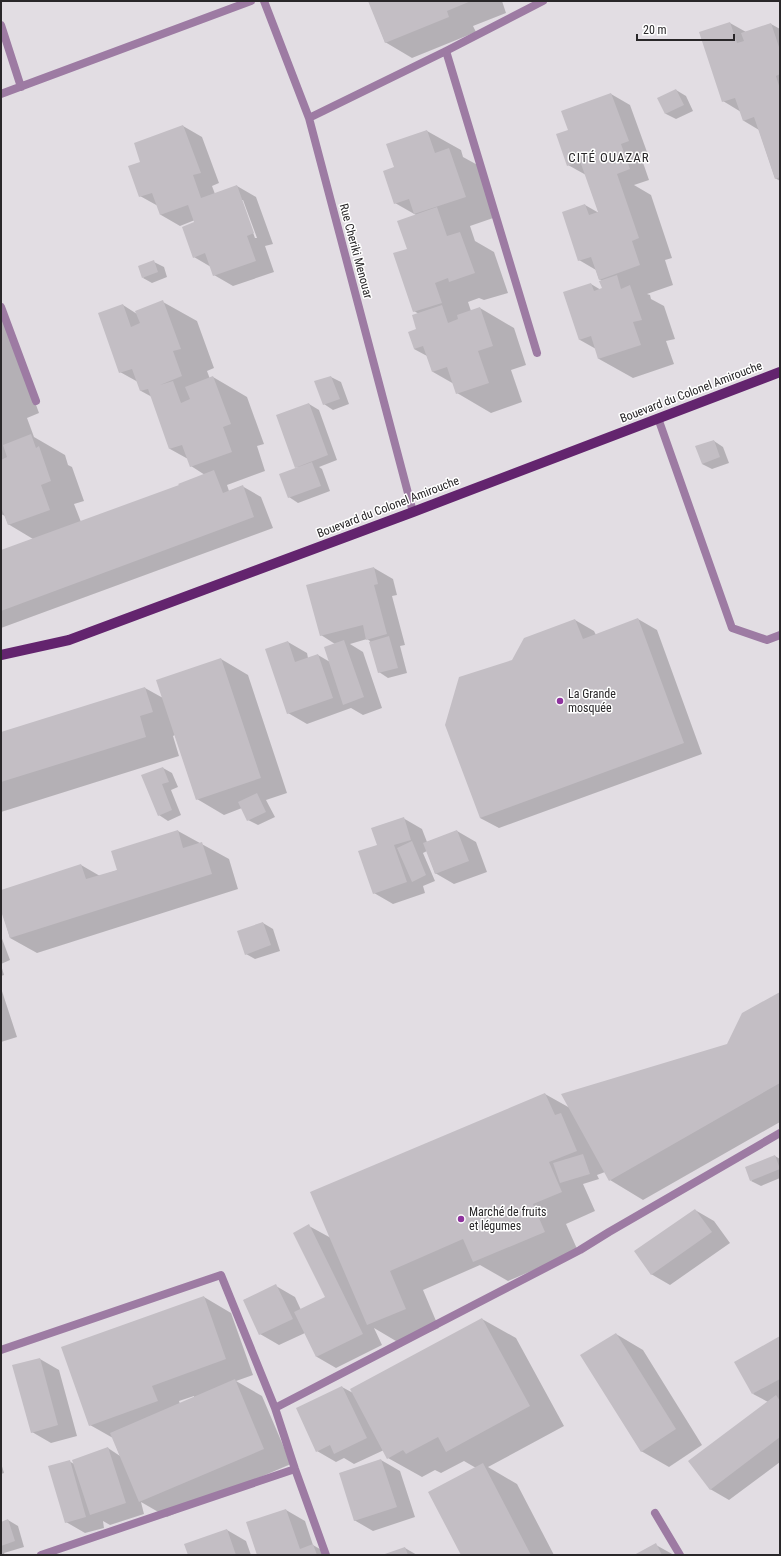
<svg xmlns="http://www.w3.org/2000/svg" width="781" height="1556" font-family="'Roboto Condensed',sans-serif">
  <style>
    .shadow { fill: #0003; fill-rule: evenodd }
    .building { fill: #c3bec4 }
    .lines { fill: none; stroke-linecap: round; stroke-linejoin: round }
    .lane { stroke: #9d7ba3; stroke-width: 8 }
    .street { stroke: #9d7ba3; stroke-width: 8 }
    .primary { stroke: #63246e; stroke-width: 10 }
    .poi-dot { fill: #8e339e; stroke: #fff; stroke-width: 1.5 }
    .labels { text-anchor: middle; stroke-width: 3; stroke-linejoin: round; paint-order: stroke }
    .street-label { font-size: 12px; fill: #292729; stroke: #fff }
    .poi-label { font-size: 12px; fill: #292729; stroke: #fff; text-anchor: start }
    .neighbourhood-label { font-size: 13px; letter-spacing: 1px; fill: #292729; stroke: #fff }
  </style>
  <rect width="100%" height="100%" fill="#e2dde3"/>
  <path class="shadow" d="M369,1h133l4,12 -33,13 3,6 -64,26 -27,-16z
    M730,23l16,9 25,-8 9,5v152l-5,-3 -16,-48 -15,-9 -3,-9 -18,-11z
    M676,90l10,6 7,15 -17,8 -10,-5 -7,-15z
    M611,94l19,11 17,47 -7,2 9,26 -15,5 17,10 21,63 -7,2 8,25 -26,9 3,1 1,4 13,7 11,33 -9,2 8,23 -41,14 -34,-19 -3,-10 -16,-9 -16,-47 27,-9 10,6 2,-1 -1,-8 -3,-2 -3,-9 -17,-10 6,-55 14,8 -13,-38 -18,-10 2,-34z
    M183,126l19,11 17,46 -7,3 3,8 22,-8 19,11 17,47 -8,2 9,26 -41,14 -19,-11 -3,-8 -17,-10 1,-37 -15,6 -19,-11 -3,-9 -18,-10 2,-34zM241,200h2l14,38h-2z
    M427,131l34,19 2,7 20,11 16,48 -29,10 5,15 19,11 14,41 -24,7 -5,-2 -11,4 3,9 9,-3 34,20 12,37 -15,5 11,32 -31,11 -34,-20 -3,-9 -21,-12 -6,-16 -13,-7 5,-35 -5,-3 -6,-62 8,-34 -21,-12v-35z
    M154,262l10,5 3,10 -15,6 -9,-5z
    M163,302l34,19 17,47 -7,3 3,8 3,-2 34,20 17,47 -7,2 8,25 -38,14 2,6 13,-5 19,11 12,31 -272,100v-77l32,-12 -25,-15 -3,-8 -4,-2v-206l38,105 -12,5 7,19 31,18 3,10 4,2 12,34 -10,3 7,18 98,-36 26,-11 -14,-9 -3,-7 -18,-10 -18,-52 -11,-6 -3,-9 -18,-10 3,-67 14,9z
    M331,377l10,5 8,22 -16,6 -9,-6z
    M309,404l10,6 18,50 -18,7 3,2 8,22 -32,12 -9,-6 10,-29 -3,-1z
    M714,441l9,6 6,16 -17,6 -10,-5z
    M374,568l19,11 4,16 -5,1 13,49 -5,1 7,27 -19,5 -9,-6 -9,-31 -3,-2 -17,5 13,8 19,56 -19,7 -12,-7 -44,16 -19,-11v-71l19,11 1,5 10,-3 12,7 5,-18 -14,-9z
    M638,619l19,11 45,124 -203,74 -19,-10 32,-157 63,-41 19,11 2,4z
    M221,659l27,16 39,118 -21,7 9,17 -17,8 -10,-5 -6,-12 -18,7 -27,-16 -22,-64 -2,1 6,20 -178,56v-79l144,-45 18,10z
    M163,768l9,5 6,14 -7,3 10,25 -13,6 -9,-6z
    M403,818l19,11 5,13 30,-11 19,11 11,30 -33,12 -19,-11 -8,-22 -4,2 12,28 -12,5 2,7 -32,11 -19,-11 4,-47z
    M178,831l51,28 9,30 -201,64 -27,-15 -9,-30v-17l80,-26 19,11 18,-6z
    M263,923l10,6 7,22 -25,8 -9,-5z
    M1,936l9,24 -9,4z
    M1,965l3,10 -3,1z
    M1,988l16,49 -16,5z
    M780,994v128l-137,78 -33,-20 -5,-8 -8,3 2,4 -16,5 12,27 -29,13 12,27 -70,30 -28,-16 -57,25 16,38 -38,16 -27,-16 8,17 -46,23 -19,-11 -12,-24 -26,12 -19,-11 -16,-34 32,-14 19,11 6,13 25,-12 -17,-72 22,12 214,-144 25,14 158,-63z
    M775,1156l5,3v19l-19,8 -10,-5z
    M695,1210l19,11 16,22 -60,42 -19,-11z
    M204,1297l27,16 22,62 -17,6 26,15 29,68 -124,53 -26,-15 3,12 -34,11 -7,-4 1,7 -19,5 -19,-11 3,-61 5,3 34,-16 12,8 -7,-18 -23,-13zM194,1396v2l-14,6 -1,-3z
    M482,1319l34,19 48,88 -76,41 29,17 37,71h-92l14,-87 -12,-7 -23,12 -6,-3 -13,7 -34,-19 -4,-8 -30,14 -10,-6 -8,4 -19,-11 25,-64 11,6 -2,-3z
    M616,1334l27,16 59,95 -33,22 -28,-16z
    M780,1337v125l-51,38 -19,-11 58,-87 -15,-8z
    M40,1359l19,11 18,66 -26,7 -19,-11z
    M381,1460l19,11 15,46 -42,14 -19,-11z
    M1,1463l3,10 -3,1z
    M286,1510l19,11 8,24 17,10h-72z
    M8,1520l10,6 6,21 -20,6 1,2h-4v-32z
    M227,1530l19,11 5,14h-62z
    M656,1545l18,10h-38z
    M405,1548l12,7h-33z"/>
  <path class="building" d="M368,1h103l-24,10 2,6 -64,26z
    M730,22l7,21 7,-2 -3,-8 30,-10 9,27v24l-4,2 4,13v88l-5,2 -21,-62 -11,4 -8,-23 -13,4 -23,-70z
    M676,89l8,16 -19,9 -8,-16z
    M611,93l18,48 -8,3 9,25 -13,5 22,64 -7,3 8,24 -41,15 -8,-23 -13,4 -16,-49 23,-8 4,11 9,-3 -18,-51 -13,5 -11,-32 12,-4 -7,-19z
    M183,125l18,48 -8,2 8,23 36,-13 17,48 -7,3 9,25 -43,15 -8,-23 -12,5 -11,-31 12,-5 -6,-17 -28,10 -8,-22 -13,4 -11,-31 12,-4 -6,-19z
    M427,130l8,23 14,-5 17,49 -52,17 -5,-15 -15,5 -11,-33 11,-4 -8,-23z
    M437,207l10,29 13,-4 15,41 -26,9 -1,-4 -13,5 7,20 -29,9 -20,-59 14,-4 -10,-28z
    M154,260l4,12 -16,6 -4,-12z
    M617,275l4,14 9,-4 12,35 -9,2 8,23 -43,14 -7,-23 -12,4 -16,-48 28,-9 3,8 8,-3 -3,-7z
    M163,300l18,49 -8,2 9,25 -22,9 13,-4 8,22 9,-4 -5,-12 28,-11 18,48 -8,3 9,25 -42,15 -8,-22 -13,4 -21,-60 -8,2 -8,-22 -13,4 -21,-60 25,-9 8,23 9,-4 -5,-12z
    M442,305l6,18 10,-4 -1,-4 23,-8 13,39 -15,5 11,32 -33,11 -9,-27 -15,5 -9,-26 -9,3 -6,-17 8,-3 -4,-14z
    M331,376l9,23 -17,6 -9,-24z
    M309,403l19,52 -33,13 -19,-53z
    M31,434l5,14 3,-2 12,35 -10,4 9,25 -42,15 -7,-18v-47l6,-3 -4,-12z
    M714,440l6,17 -18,7 -7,-18z
    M312,462l9,24 -33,12 -9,-24z
    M214,470l9,23 20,-8 11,32 -253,94v-61l178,-65 -1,-1z
    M374,567l4,17 -4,1 13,49 -21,6 -3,-15 -43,11 -14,-51z
    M638,618l46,125 -204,75 -35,-93 14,-48 53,-17 12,-22 51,-19 8,20z
    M389,636l9,32 -20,5 -9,-31z
    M344,640l20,57 -21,8 -19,-58z
    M288,641l7,21 23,-8 15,44 -46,16 -22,-65z
    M221,658l40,120 -65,22 -40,-120z
    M145,687l8,25 -13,4 6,21 -145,45v-50z
    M163,767l6,15 -7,2 10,26 -14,6 -17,-41z
    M257,793l9,19 -19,9 -9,-19z
    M404,817l7,23 -17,5 13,37 -34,12 -15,-43 19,-6 -6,-17z
    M178,830l5,18 19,-6 10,32 -202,64 -9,-27v-21l80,-26 5,15 31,-9 -6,-19z
    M457,830l12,31 -34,13 -12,-31z
    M412,841l14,34 -14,7 -15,-34z
    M263,922l8,23 -26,10 -8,-24z
    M780,992v91l-171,98 -48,-87 166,-50 15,-31z
    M545,1093l10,22 6,-2 16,38 -28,11 13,30 -29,12 12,28 -72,30 -10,-23 -73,32 16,38 -39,16 -57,-133z
    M583,1154l7,20 -30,9 -7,-20z
    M775,1155l5,14 -30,12 -5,-14z
    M695,1209l17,23 -61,43 -17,-24z
    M309,1224l54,110 -47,23 -22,-45 31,-15 -32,-64z
    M276,1284l17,35 -34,16 -16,-35z
    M204,1296l22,63 -74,27 6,15 -69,25 -28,-79z
    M482,1318l48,88 -84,46 -8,-15 -32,17 -3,-4 -16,9 -37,-70z
    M616,1333l60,96 -35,23 -61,-97z
    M780,1336v43l-28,15 -18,-32z
    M40,1358l18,67 -27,8 -19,-68z
    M235,1379l29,70 -125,53 -29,-69z
    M342,1386l25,52 -33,16 -4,-9 -14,7 -20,-44z
    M776,1395l4,6v36l-70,53 -22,-29z
    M108,1447l18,56 -36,12 -18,-55z
    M381,1459l16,48 -43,14 -15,-48z
    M70,1460l16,57 -21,6 -17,-57z
    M483,1463l48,92h-70l-33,-63z
    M286,1509l14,40 13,-5 4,11h-60l-11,-33z
    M8,1519l7,22 -14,5v-24z
    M227,1529l9,26h-48l-4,-11z
    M656,1543l6,12h-28z
    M405,1547l3,8h-26z"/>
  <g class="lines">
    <path class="lane" d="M658,418l74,210 35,12 13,-5"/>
    <path class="street" d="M264,1l45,117 104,394
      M1,25l20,62
      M446,51l91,302
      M1,94l250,-93
      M309,118l137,-67 97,-50
      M1,307l35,94
      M1,1350l220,-75 54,133 20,61 31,86
      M275,1408l305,-158 29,-18 171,-99
      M655,1513l25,42
      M41,1555l254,-86"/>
    <path class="primary" d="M1,655l68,-15 344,-128 367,-140"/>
  </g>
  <g class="poi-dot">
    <circle cx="560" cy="701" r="4"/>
    <circle cx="461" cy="1219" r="4"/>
  </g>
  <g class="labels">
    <g class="street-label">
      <text transform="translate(356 251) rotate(75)" y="4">Rue Cheriki Menouar</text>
      <text transform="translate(691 392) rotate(-21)" y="4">Bouevard du Colonel Amirouche</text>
      <text transform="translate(388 507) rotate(-21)" y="4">Bouevard du Colonel Amirouche</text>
    </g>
    <g class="poi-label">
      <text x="568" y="698">La Grande<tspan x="568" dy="14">mosquée</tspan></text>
      <text x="469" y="1216">Marché de fruits<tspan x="469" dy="14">et légumes</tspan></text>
    </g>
    <g class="neighbourhood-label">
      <text x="609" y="162">CITÉ OUAZAR</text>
    </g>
  </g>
  <rect width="781" height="1556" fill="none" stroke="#292729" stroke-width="4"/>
  <path d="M637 34v6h97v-6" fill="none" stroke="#292729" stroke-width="2"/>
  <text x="643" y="34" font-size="12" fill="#292729" stroke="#ffffff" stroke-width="3" paint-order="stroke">20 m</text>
</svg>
